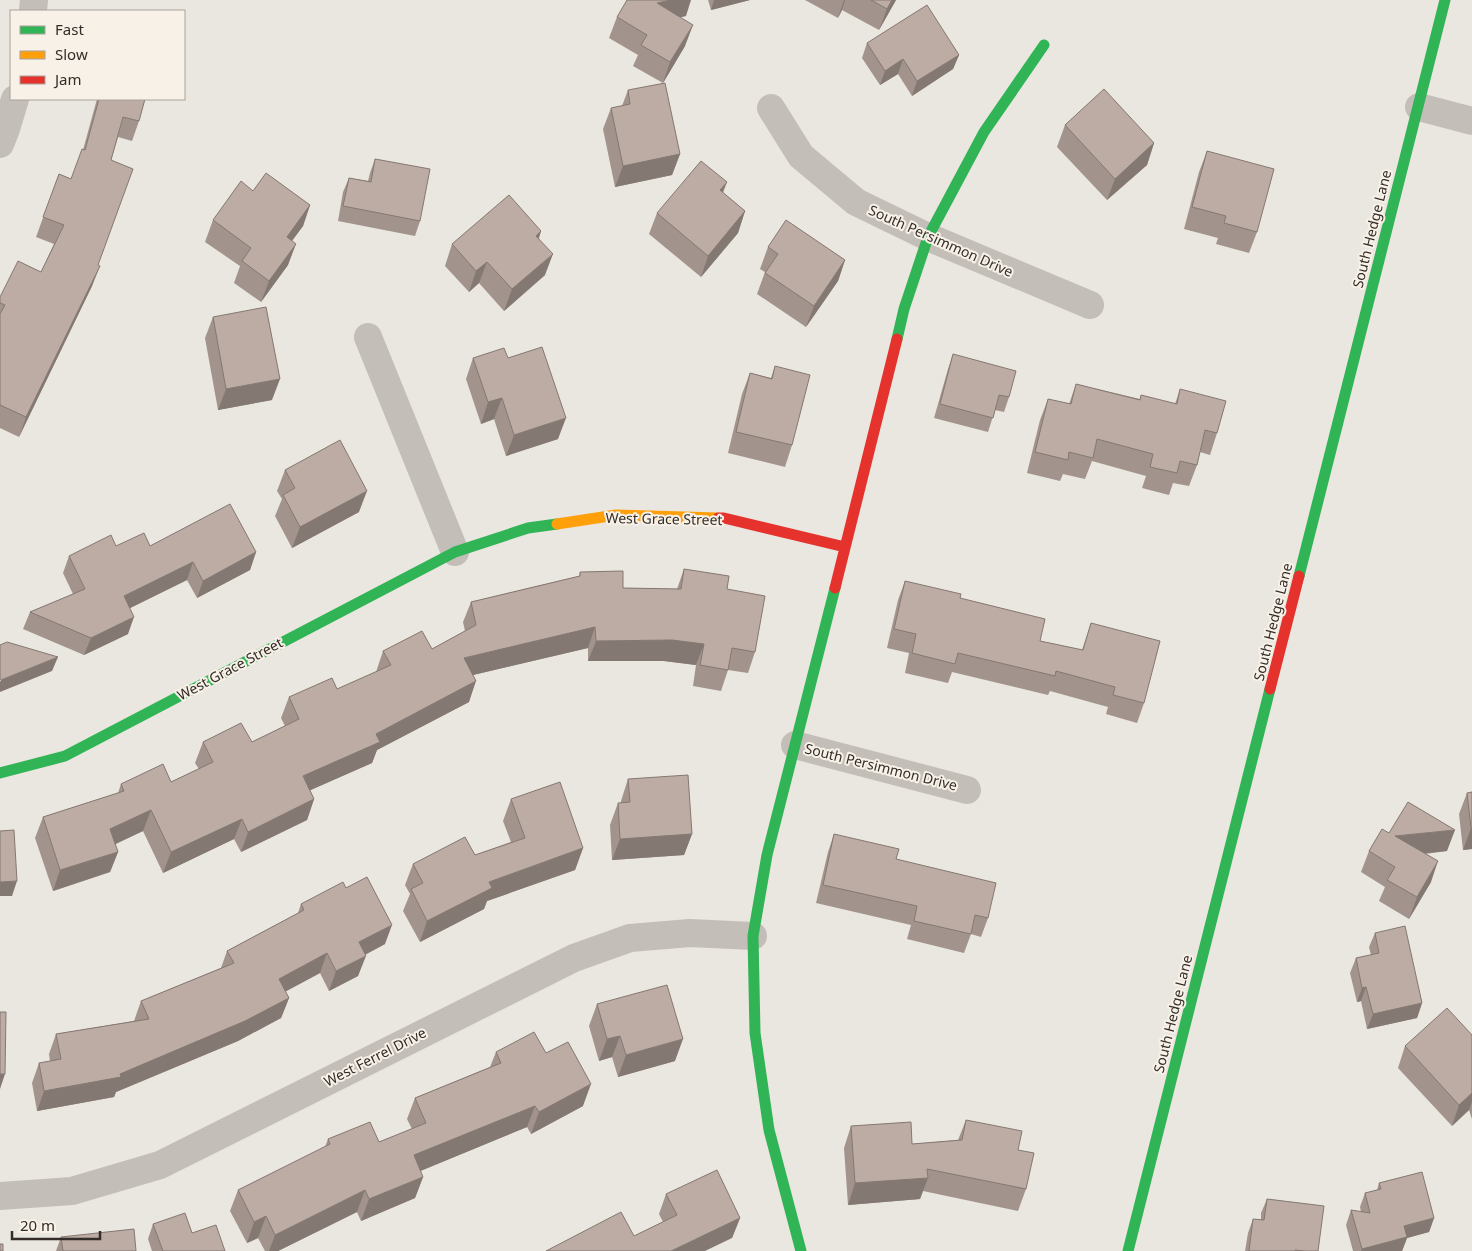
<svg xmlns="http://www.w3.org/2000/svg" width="1472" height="1251" font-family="'Noto Sans',sans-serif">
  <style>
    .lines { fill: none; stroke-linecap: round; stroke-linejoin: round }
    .street { stroke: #c4beb9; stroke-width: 28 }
    .fast { stroke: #30b455; stroke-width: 11 }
    .slow { stroke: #ff9f0a; stroke-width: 11 }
    .jam { stroke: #e5322d; stroke-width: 11 }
    .wall { fill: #a2948c }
    .shaded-wall { fill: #847872 }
    .building { fill: #bcaca3; stroke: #847872 }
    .labels { text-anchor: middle; stroke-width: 4; stroke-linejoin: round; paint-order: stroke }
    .street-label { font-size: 14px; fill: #332c28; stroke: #f7f1e7 }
  </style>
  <rect width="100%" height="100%" fill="#eae6e0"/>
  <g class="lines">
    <path class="street" d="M33,11l1,-11
      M1419,107l53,14
      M771,108l30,48 55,46 72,35 162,68
      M0,144l6,-15 9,-30
      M368,337l87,215
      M795,745l172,45
      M0,1196l72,-5 88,-26 414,-207 56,-20 60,-5 63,3"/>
    <path class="fast" d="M897,339l7,-30 24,-72 56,-105 60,-87
      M1299,576l146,-576
      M0,773l65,-17 390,-204 73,-24 29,-4
      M801,1251l-32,-121 -14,-97 -2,-97 14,-81 68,-267
      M1128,1251l142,-562"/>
    <path class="slow" d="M557,524l59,-9 102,3"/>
    <path class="jam" d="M718,518h6l121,29
      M835,588l62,-249
      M1270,689l29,-113"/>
  </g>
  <path class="wall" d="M708,0h42l-39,10z
    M805,0h91l-17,30 -37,-20 -4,8z
    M686,16l-6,1 5,29 -22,37 -30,-17 5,-11 -29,-17 8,-21z
    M867,43l92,12 -6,14 -41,27 -14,-22 -18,11 -18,-27z
    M628,90l52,64 -8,21 -57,12 -12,-58 8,-21 11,-2z
    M97,99h48l-6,22 -7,20 -14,-4 -7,23 -13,105 -6,21 -73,151 -19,-9v-131l41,-25 13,-28 -18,-7 23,-63 12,5 12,-29z
    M1065,125l89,18 -7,22 -40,35 -50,-53z
    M1207,151l50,81 -8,21 -33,-9 2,-6 -34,-9 15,-57z
    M375,159l45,62 -5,15 -77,-15 5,-29 6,-14 19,3 2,-8z
    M253,191l57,14 -7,21 -11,15 -4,24 -27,37 -27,-19 6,-17 -35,-24 8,-22z
    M723,193l22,18 -7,22 -37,44 -52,-43 8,-21z
    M541,231l-2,7 6,37 -41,36 -25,-28 -10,9 -24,-26 7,-22z
    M768,247l77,13 -7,21 -32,46 -49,-33 8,-22 -5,-3z
    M213,317l59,83 -54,10 -13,-72z
    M953,354l56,43 -5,15 -9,-2 -7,22 -54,-14 14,-49z
    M473,358h35l50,81 -52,17 -12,-37 -13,5 -15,-45z
    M775,366l17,79 -7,22 -57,-14 14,-59 8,-21 21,5z
    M1076,384l64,15 1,-4 34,9 5,-15 37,44 -7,22 -10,-3 -3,13 -8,21 -16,-3 -4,12 -27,-7 4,-12 -54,-15 -7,18 -22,-5 -3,7 -33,-8 13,-53 8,-21 21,5z
    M285,470l74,42 -67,36 -17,-32 7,-17 -5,-8z
    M116,546h34l106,6 -6,18 -53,28 -10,-18 -57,28 -2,26 -44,21 -61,-26 7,-17 43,-18 -10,-21 6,-17z
    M684,569l43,20 28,63 -7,21 -20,-3 -7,21 -28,-5 3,-21 -32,-4h-76v-13l-115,27 -4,27 -92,48 -5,13 -62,27 4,9 -7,21 -66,32 -7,-13 -71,34 -20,-42 -28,13 3,8 -8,20 -57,19 -18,-53 8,-21 75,-24 3,-9 50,-2 28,-13 -4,-6 8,-21h49l33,-16 -4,-8 8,-21 48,-8 39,-17 7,-21 49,-2 33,-18 -2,-9 8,-20 108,-26 1,-4 43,16 54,1z
    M905,581l55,17 80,43 42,9 9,-27 53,80 -7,20 -31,-9 2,-7 -58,-16 -2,4 -96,-23 -4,11 -43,-10 4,-20 -22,-5 11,-48z
    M628,779l64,55 -8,21 -72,5 -2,-35 8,-22h3v-2z
    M1472,792v57l-9,1 -4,-36 8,-21z
    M511,799l72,49 -8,22 -88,31 -3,8 -64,33 -17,-31 7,-17 -5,-9 8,-21 62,-9 36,-13 -8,-21z
    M1389,833l58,18 -22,3 6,28 -22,37 -30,-18 6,-14 -24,-15 8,-21z
    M834,834l62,25 92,59 -7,19 -10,-3 -7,19 -57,-14 4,-14 -95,-22 12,-51z
    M346,888l39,56 -20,11 -7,21 -29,15 -9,-18 -35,19 4,6 -8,20 -43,23 -122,51 -2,5 -77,14 -5,-28 7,-20 11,-2 -1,-7 7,-20 78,-13 7,-20 80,-33 6,-17 71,-38 3,-9z
    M1375,933l47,70 -5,15 -50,11 -6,-28 -4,1 -7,-29 6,-15 15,-3 -2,-8z
    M597,1004l78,57 -57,16 -6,-20 -13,4 -10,-35z
    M1472,1035v84l-3,-9 -17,16 -54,-58 7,-22z
    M496,1052l50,1 37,53 -52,28 -4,-7 -107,44 3,6 -8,21 -54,23 -4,-9 -79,39h-13l-7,-13 -11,5 -17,-32 8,-21 87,-43 3,-8 51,3 33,-13 -5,-10 8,-21 75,-31z
    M966,1120l52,30 8,39 -8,22 -95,-20 -3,8 -72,6 -4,-57 7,-22 61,18 46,-4z
    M1379,1183l55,35 -5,14 -22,6 -5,13h-49l-7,-26 5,-15 10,2 -1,-5 5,-14 12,-3z
    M666,1194l74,24 -8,20 -98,-2 29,-14 -4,-8z
    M1267,1199l51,52h-73l3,-18 5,-14 8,1v-7z
    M153,1224l39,9 33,18h-73l-4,-12z
    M61,1237l75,14h-80z"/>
  <path class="shaded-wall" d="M671,0h20l-5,16 -37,9 8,-22z
    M714,0h36l-39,10z
    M844,0h1l-3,10 -4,8z
    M892,0h4l-17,30 8,-21z
    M693,25l-8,21 -22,37 7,-21z
    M959,55l-6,14 -41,27 5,-15z
    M903,59l-5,15 -18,11 5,-14z
    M1154,143l-7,22 -40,35 8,-21z
    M680,154l-8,21 -57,12 8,-21z
    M727,182l-8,21 1,-13z
    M310,205l-7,21 -24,32 8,-21z
    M745,211l-7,22 -37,44 7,-21z
    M541,231l-7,21 2,-16z
    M296,244l-8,21 -27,37 8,-21z
    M553,254l-8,21 -41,36 8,-22z
    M845,260l-7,21 -32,46 8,-21z
    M487,262l-8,21 -10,9 7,-21z
    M100,266l-8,20 -73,151 7,-20z
    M280,379l-8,21 -54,10 8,-21z
    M502,398l-8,21 -13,5 7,-22z
    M566,418l-8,21 -52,17 8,-21z
    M367,491l-8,21 -67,36 8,-21z
    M256,552l-6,18 -53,28 6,-17z
    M193,562l-6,18 -69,34 6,-18z
    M134,617l-6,17 -44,21 7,-17z
    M595,627l-7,21 -132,31 8,-21z
    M672,640l32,4 -8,21 -32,-4h-76l8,-20z
    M58,657l-6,14 -52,21v-10l1,-2z
    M476,681l-7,21 -92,48 -5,13 -77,34 8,-21 73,-42z
    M314,799l-7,21 -66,32 7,-20z
    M151,810l-8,21 -40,19 7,-21z
    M242,819l-8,20 -71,34 8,-21z
    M1471,828h1v21l-9,1z
    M1455,830l-8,21 -60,6 8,-21z
    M692,834l-8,21 -72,5 8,-21z
    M583,848l-8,22 -88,31 -3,8 -64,33 7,-21 62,-39z
    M118,852l-8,20 -57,19 7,-21z
    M1438,861l-7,21 -22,37 8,-22z
    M17,881l-5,15h-12v-14z
    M392,925l-7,19 -34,18 8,-20z
    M327,953l-7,20 -49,26 8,-20z
    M366,956l-8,20 -29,15 7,-20z
    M1366,987l-5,14 -4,1 5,-14z
    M289,998l-8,20 -43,23 -122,51 -2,5 -77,14 7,-20 76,-17z
    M1422,1003l-5,15 -50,11 6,-15z
    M620,1036l-8,21 -13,4 8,-22z
    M683,1039l-8,22 -57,16 8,-22z
    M0,1074h5l-5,15z
    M591,1084l-8,22 -52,28 8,-22z
    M1472,1093v9l-3,8 -17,16 7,-21z
    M535,1106l-8,21 -121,50 8,-22z
    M423,1177l-8,21 -54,23 8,-22z
    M928,1178l-8,21 -72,6 7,-22z
    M365,1190l-8,22 -79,39h-9l6,-16z
    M266,1216l-8,22 -11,5 7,-21z
    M740,1218l-8,20 -27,13h-34z
    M1434,1218l-5,14 -22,6 -5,13h-41l1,-2 42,-23z"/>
  <path class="building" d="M627,0h44l-14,3 36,22 -23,37 -29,-17 6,-10 -30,-18z
    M871,0h21l-5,9z
    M927,5l32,50 -42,26 -14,-22 -18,12 -18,-28z
    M665,83l15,71 -57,12 -12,-58 19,-4 -2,-14z
    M1104,89l50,54 -39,36 -50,-54z
    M99,99h46l-6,22 -16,-4 -12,43 22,9 -35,96 2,1 -74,151 -26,-12v1v-92l5,-9 -5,-2v-6l18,-36 23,11 23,-47 -21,-8 16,-43 12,5 11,-30 3,1z
    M1207,151l67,18 -17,63 -33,-9 2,-7 -34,-9z
    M375,159l55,10 -10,52 -77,-15 6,-28 22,4z
    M701,161l26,21 -7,8 25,21 -37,45 -51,-43z
    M266,173l44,32 -23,32 9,7 -27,37 -27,-20 9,-13 -38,-28 28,-39 12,10z
    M509,195l32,36 -5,5 17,18 -41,35 -25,-27 -11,9 -24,-27z
    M786,220l59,40 -31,46 -49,-33 13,-19 -10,-7z
    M266,307l14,72 -54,10 -13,-72z
    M542,347l24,71 -52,17 -12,-37 -14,4 -15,-44 31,-10 4,10z
    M953,354l63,17 -7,26 -10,-2 -6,23 -53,-14z
    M775,366l35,9 -18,70 -56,-13 14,-59 22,6z
    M1076,384l64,16 1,-5 36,9 3,-15 46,12 -9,32 -12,-3 -8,35 -17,-4 -3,12 -27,-6 3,-13 -56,-15 -4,19 -24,-6 -1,8 -33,-8 13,-53 23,5z
    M340,440l27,51 -67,36 -17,-32 12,-7 -10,-18z
    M230,504l26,48 -53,29 -10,-19 -69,34 10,21 -43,21 -61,-26 55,-23 -16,-33 42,-21 5,11 28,-13 6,13z
    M684,569l45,7 -2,13 38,7 -10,56 -23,-4 -4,22 -28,-5 4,-21 -32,-4 -76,1 -1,-14 -131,31 12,23 -100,53 4,8 -77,34 11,23 -66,33 -6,-13 -71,33 -20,-42 -41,19 8,23 -58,18 -17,-53 81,-26 -3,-7 42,-20 8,18 42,-20 -10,-20 38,-19 11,19 47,-23 -10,-22 43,-19 5,11 54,-24 -8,-14 39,-20 10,18 44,-24 -5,-23 109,-26v-4l43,-1v17l58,1z
    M905,581l56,13 -1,4 85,21 -5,22 43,9 8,-27 69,18 -16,62 -31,-8 2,-8 -59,-16 -1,5 -97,-23 -3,11 -43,-11 4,-19 -22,-5z
    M7,642l51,15 -57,23 -1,-2v-33z
    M688,775l4,59 -72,5 -2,-36 12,-1 -2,-23z
    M560,782l23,66 -94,34 3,6 -65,33 -16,-32 12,-6 -10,-19 52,-27 10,18 50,-17 -14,-39z
    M1472,792v36h-1l-4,-35z
    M1408,802l47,28 -60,6 43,25 -21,36 -30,-17 8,-13 -26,-16 13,-22 7,4z
    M14,830l3,51 -17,1v-51z
    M834,834l65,15 -3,10 100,24 -8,35 -13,-3 -4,19 -57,-13 3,-15 -94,-21z
    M367,877l25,48 -33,17 7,14 -30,15 -9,-18 -48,26 10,19 -44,23 -125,53 1,3 -77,14 -5,-28 22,-4 -5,-25 93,-15 -8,-18 93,-38 -7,-12 77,-41 -3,-6 42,-22 3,6z
    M1405,926l17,77 -49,11 -7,-27 -4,1 -6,-30 23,-5 -4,-20z
    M667,985l16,54 -57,16 -6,-19 -13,3 -10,-35z
    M1447,1008l25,27v58l-13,12 -54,-59z
    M0,1012h6l-1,62h-5z
    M534,1032l12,21 22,-11 23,42 -52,28 -4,-6 -121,49 9,22 -54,22 -4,-9 -90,45 -9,-19 -12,6 -16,-32 92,-46 -2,-5 42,-17 9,20 47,-19 -11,-25 86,-35 -5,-11z
    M966,1120l56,11 -4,19 16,3 -8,36 -99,-20 1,9 -73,5 -4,-57 60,-4 1,22 50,-4z
    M717,1170l23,48 -69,33h-125l75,-39 13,24 43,-21 -11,-21z
    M1422,1172l12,46 -30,8 3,11 -45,12 -11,-39 19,3 -5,-20 16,-4 -2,-6z
    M1267,1199l57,7 -6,45h-13l-10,-1v1h-46l4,-32 11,1z
    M185,1213l7,20 24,-8 9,26h-62l-10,-27z
    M134,1229l2,22h-73l-2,-14z
    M0,1244h3v7h-3z"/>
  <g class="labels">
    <g class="street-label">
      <text transform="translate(1372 229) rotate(-76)" y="5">South Hedge Lane</text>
      <text transform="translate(941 241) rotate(24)" y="5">South Persimmon Drive</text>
      <text transform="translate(664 519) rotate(1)" y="5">West Grace Street</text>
      <text transform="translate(1273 622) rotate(-76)" y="5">South Hedge Lane</text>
      <text transform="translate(230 669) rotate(-28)" y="5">West Grace Street</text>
      <text transform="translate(881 767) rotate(14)" y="5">South Persimmon Drive</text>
      <text transform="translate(1173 1014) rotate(-76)" y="5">South Hedge Lane</text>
      <text transform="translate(375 1057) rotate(-27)" y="5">West Ferrel Drive</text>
    </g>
  </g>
  <rect x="10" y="10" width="175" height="90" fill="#f7f1e7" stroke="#a9a29b"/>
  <rect x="20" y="26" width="25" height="8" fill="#30b455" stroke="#a9a29b"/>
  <text x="55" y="35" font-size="15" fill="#332c28">Fast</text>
  <rect x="20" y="51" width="25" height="8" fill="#ff9f0a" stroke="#a9a29b"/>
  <text x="55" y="60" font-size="15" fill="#332c28">Slow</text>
  <rect x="20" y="76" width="25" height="8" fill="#e5322d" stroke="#a9a29b"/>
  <text x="55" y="85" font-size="15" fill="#332c28">Jam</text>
  <path d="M12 1231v8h88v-8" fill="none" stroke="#332c28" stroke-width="2.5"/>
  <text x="20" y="1231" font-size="15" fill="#332c28" stroke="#f7f1e7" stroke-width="4" paint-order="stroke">20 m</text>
</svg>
